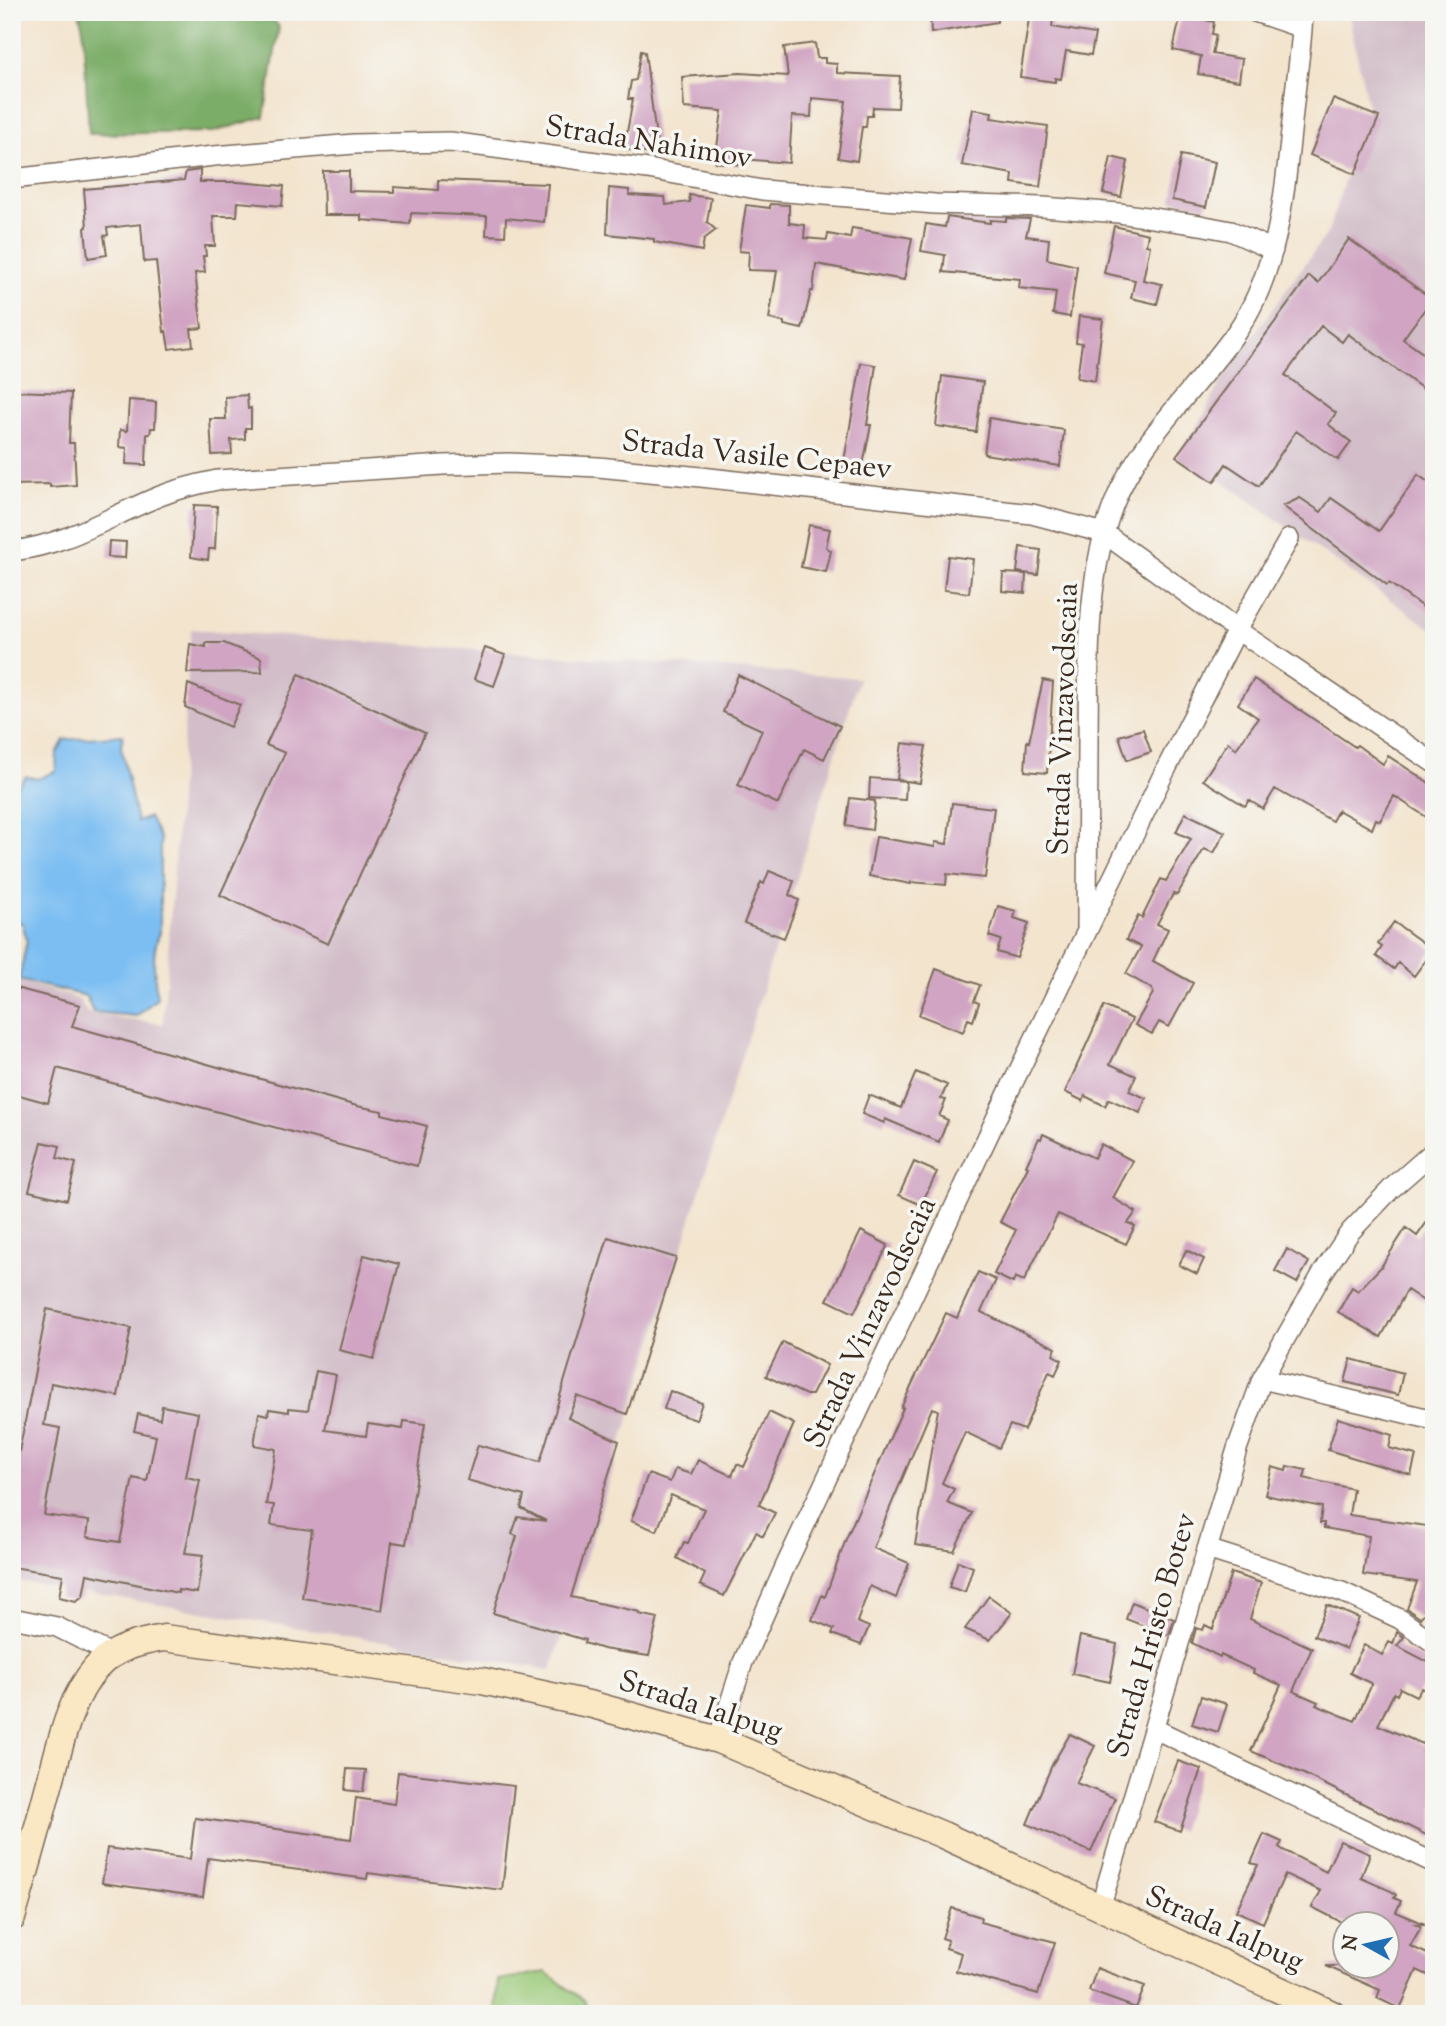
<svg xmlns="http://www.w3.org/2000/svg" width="1446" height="2026" font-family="'Sorts Mill Goudy',serif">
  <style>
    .industrial { fill: #d2bdc8 }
    .green { fill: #9ac978; stroke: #6a7a4b; stroke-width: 2 }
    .forest { fill: #7bad68; stroke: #5b6c43; stroke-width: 2 }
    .water { fill: #7cbef2; stroke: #5c7488; stroke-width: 2 }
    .building { fill: #d0a4c2 }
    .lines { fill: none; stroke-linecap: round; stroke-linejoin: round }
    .street-casing { stroke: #7b6b5c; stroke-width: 22 }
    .secondary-casing { stroke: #7b6b5c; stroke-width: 29 }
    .street { stroke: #fff; stroke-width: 19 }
    .secondary { stroke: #fae7c3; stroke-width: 26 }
    .labels { text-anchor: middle; stroke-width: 7; stroke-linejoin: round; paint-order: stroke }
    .street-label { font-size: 30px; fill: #3b2a1e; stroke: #f6f6f2 }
  </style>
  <rect width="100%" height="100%" fill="#f6f6f2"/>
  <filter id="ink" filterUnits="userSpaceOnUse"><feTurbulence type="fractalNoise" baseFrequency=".0143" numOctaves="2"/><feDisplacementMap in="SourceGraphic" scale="14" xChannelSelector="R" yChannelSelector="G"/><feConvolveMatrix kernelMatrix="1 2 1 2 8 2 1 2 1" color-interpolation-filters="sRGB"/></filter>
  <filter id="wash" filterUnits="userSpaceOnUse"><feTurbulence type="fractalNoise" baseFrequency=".00686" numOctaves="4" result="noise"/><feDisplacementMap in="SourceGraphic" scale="28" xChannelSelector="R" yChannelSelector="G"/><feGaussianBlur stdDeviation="1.57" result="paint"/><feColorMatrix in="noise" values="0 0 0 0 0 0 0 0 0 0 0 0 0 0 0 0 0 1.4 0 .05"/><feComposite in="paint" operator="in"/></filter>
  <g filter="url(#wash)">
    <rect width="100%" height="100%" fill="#f3e4ce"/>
    <path class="industrial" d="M1348,12h86v619l-250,-177 38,-75 106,-147 40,-125z
      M191,629l668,49 -308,992 -539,-90v-601l66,20 10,14 75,11z"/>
    <path class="green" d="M545,1972l39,28 5,14h-93l2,-34z"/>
    <path class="forest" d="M79,12h188l12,15 -15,90 -51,15 -124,2 -6,-105z"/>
    <path class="water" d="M123,735l-2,12 16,75 12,-5 11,22v94c-10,19 -5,44 -3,65l-20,18 -44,-4 -7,-16 -67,-16 8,-40 -5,-17 -10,-3v-128l14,-16 12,3 18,-8 1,-18 7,-13z"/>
    <g id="blocks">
      <path class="building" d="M930,12h67v10l-66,11z
        M1030,12h24l-2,15 43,7 -4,21 -25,-4 -5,28 -6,-1v4l-35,-5z
        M1181,14l33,8 -2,12 4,1 -4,19 30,5 -3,22 -41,-7 3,-18 -28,-6z
        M815,43l2,15h8v5l12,1v9l63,3 -2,32 -25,-1 -1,9h-5l-1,11h-4l-5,34 -19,-3 8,-57 -34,-3 -1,19 -19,-1 -3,47 -47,-4 -1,6 -26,-3 7,-51 -38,-3 -2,-31 58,-4 48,3 -4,-29z
        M641,51l4,1 12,93 -1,10 -32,-6 9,-50h-5l3,-18 5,-1z
        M1333,99l46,18 -24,57 -45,-19z
        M973,109l19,3 -1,6 57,8 -8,61 -28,-4 1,-9 -51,-9z
        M1181,155l34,7 -9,45 -34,-7z
        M1111,157l17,4 -7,36 -18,-4z
        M200,170v12h38l46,4 -2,20 -44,-4 -1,14h-24l2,30h-10l1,10h-3l2,16 -10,1 7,55 -11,1 2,17 -24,3 -3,-18 -2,1 -8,-71 -12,1 -3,-38 -34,4 1,7 -4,1 3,19 -19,3 -3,-30 2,-1 -3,-38 100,-9 2,-8z
        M323,171h26v20l45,1v-5l44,3v-10l110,4 -4,38 -38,-4 -1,18 -19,-1 1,-19 -76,-3 -1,11 -49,-4v-5h-37z
        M609,188l20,2v5l36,2 1,8 24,-3 -1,-7 22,3 -4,24 9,8 -12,9 -2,12 -48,-9v-3l-47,-5z
        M770,204l19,1v18l16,2 -1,13 23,2 1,-6 22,4 2,-10 60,10 -8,42 -88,-16 -3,27h-2l-9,38 -18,-4v-3l-15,-3 8,-48 -29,-1 1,-18 -10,-1 7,-46 24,3z
        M947,217l43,6v-3l16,1v-3l24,1 -4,17 23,3 -2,20 30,7 -7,51 -17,-3 3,-22 -37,-4 1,-9 -77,-7 2,-17 -24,-4 5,-27 19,3z
        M1114,226l34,8 -2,11 4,1 -7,34 19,4 -5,20 -26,-6 4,-18 -31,-7z
        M1349,239l83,60 -29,40 31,22v36l-86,-63 -6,8 -21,-16 -36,49 51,38 -8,11 23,18 -13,18 -42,-29 -37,55 -33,-22 -12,18 -38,-26 133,-180 9,7z
        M1079,316l24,3 -8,62 -18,-3 5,-35 -6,-1z
        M861,363l15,2 -9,60h4l-9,45 -19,-3z
        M942,376l41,6 -7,50 -40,-6z
        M12,391l59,2 -2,50h5l2,42 -26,2v-3l-38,1z
        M247,395l1,14 3,-1v20h-6v11l-14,1 1,14 -20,1 -2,-36h16l-1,-22z
        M129,400l27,2 -1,26h-4l-1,6h-3l-1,31 -20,-1 1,-16 -8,-1 1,-17 7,1z
        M989,418l75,12 -4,36 -76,-12z
        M1418,475l16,11v129l-45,-32 -2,2 -104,-79 17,-8 21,14 10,-14 48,33z
        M194,505l23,1 -2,43h-6l-1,11 -17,-3z
        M809,525l21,4 -4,18 5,4 -5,21 -25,-5z
        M109,541l17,1 -1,16 -17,-1z
        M1020,547l21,3 -3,25 -21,-3z
        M948,556l25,3 -4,34 -25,-3z
        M1003,573l23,1 -1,19 -23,-2z
        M206,643h18l37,15 1,14 -75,1 3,-29 16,3z
        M485,648l20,7 -11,31 -20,-7z
        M299,674l126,59 -97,211 -108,-49 65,-142 -19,-8z
        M738,675l102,51 -16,33 -20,-10 -26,55 -40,-19 24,-55 -39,-18z
        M1254,679l101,68 2,-2 26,19 5,-8 46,30v36l-40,-26 -14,25 -4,-2 -4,10 -34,-19 -6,11 -57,-32 -12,20 -14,-9 -4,6 -42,-26 25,-38 8,7 22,-31 -20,-14z
        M1043,680l10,2 -6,91 -22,-2 2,-30 2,1z
        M188,684l52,21 -10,22 -45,-20z
        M1143,729l8,23 -24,8 -8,-24z
        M902,743l24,3 -6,37 -14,-2 -1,19 -36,-2 1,-20 36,3 -9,-2z
        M850,798l25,3 -3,29 -26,-4z
        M952,803l42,5 -9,70 -38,-4 -1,11 -35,-3v2l-42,-8 7,-39 59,10v-5l12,2z
        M1185,813l40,19 -11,21 -10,-4 -27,46 -4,-1 -16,30 11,5 -15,32 40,22 -24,44 -10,-5 -7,12 -17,-9 18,-32 -1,-4 -26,-15 15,-27 -15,-7 12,-24 4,2 19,-39 5,2 25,-42 -15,-7z
        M769,871l25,10 -5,14 10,5 -15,38 -40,-15 17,-41 3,2z
        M998,906l18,5 -2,7 15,5 -12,35 -20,-6 4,-12 -12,-4z
        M1394,922l39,28 -19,26 -16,-13 -4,6 -18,-13 6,-9 -4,-3z
        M936,969l44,16 -6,16 5,2 -6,18 -5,-2 -5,13 -44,-17z
        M12,987l68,18 -8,21 285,80 25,5v3l45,12 -10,40 -360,-98 -9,35 -36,-10z
        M1104,1006l28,13 -22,45 26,12 -7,15 17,7 -6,15 -31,-14 -4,7 -20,-10 -2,5 -18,-9z
        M916,1072l31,13 -6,14 5,1 -7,16 9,4 -9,22 -54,-23 -1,4 -22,-9 7,-19 32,13z
        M1043,1134l51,24 7,-14 32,17 -20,37 23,14 -8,11 7,3 -9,18 -68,-30 -34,67 -9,-4 -2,6 -19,-9 22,-44 -16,-8 28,-55 -2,-1 13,-28 2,1z
        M42,1142l18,4 -3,12 19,5 -9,37 -38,-9z
        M914,1162l23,10 -16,33 -22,-10z
        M1434,1212v96l-27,-18 -26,47 -43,-25 14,-25 6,4 23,-24 25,-39 11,8z
        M861,1231l27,14 -34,68 -27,-13z
        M608,1237l68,21 -49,156 -50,-18 -9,22 51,23 -48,156 69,15 -1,2 19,4 -9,38 -46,-7 -19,-6 1,-3 -92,-27 24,-77 -5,-2 6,-17 28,4 -25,-13 3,-12 -57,-16 11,-35 62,17z
        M1287,1249l22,13 -12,21 -22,-12z
        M1186,1250l18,9 -7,15 -18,-9z
        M364,1255l35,9 -25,95 -35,-9z
        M978,1272l18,8 -15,32 75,36 -3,7 9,5 -7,15 -6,-3 -25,58 -14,-5 -11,23 -34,-16 -23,51 12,6 -7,14 25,10 -18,38 -39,-6 23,-135 -6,-2 -59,140 36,15 -13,35 -26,-12 -13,36 12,5 -8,18 -29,-11 2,-5 -22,-9 10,-25 3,2 21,-58 57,-131h-2l11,-24 34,-71 11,5z
        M47,1309l84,19 -13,68 -67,-13 -7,42 16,3 -16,87 45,6 -2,16 33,5 13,-64 14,3 9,-45 -22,-5 4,-17 22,5 2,-13 36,7 -12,64 14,3 -15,73 18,2 -6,38 -19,-3v3l-91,-19 -4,22 -7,5 -17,-4 4,-22 -51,-8v-79z
        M783,1342l44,23 -15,30h-6l-40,-19z
        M1351,1359l52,14 -5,22 -53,-13z
        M316,1371l20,4 -11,55 41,6 2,-12 35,5 1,-8 21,3 -19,120 -14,-2 -10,68 -80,-12 10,-68 -41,-5 3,-20 -8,-1 10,-55 -22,-4 5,-32 9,2 1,-6 20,3v-4l19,2z
        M670,1391l32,12 -6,17 -32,-11z
        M769,1412l25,12 -35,81 16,8 -12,23 -7,-4 -32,64 -24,-11 5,-11 -28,-16 7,-16 4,1 16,-34 -33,-14 -14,36 -26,-10 17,-47 22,8 5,-13 16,5 7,-14 34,16 5,-12 7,3z
        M1338,1418l54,17 -3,13 27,7 -5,20 -83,-25z
        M1287,1466l19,4 -2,8 49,11 -4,26 85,12v41l-10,41 2,2 -6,7 -13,-9 10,-27 -54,-7 6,-39 -45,-8v-5h-4l2,-16 -57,-12 7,-28 14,4z
        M958,1561l15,6 -8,25 -16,-5z
        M1231,1573l30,10 -11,36 62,29 -19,43 25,11 -2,3 39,16 17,-37 -22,-11 4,-9 10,-19 18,10 7,-13 4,2 4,-12 7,5 -7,9 35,18 -3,9 5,3 -8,14 -5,-2 -5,8 -16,-8 -3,7 -3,-2 -16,32 56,24v90l-128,-64 -55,-24 30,-66 -28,-12 1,-3 -33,-15 -1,2 -28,-14 4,-15 7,2 2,-5 8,4z
        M989,1596l23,17 -22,27 -25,-11z
        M1132,1602l42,17 -5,15 -2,1 -41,-16z
        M1327,1605l32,13 -13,31 -32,-13z
        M1080,1636l37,8 -7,38 -38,-8z
        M1201,1696l26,8 -9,28 -26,-8z
        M1070,1734l25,12 -19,37 39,15 -24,54 -64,-28 25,-59z
        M1178,1761l23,8 -21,62 -26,-9z
        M347,1769l19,1 -3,22 -18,-2z
        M398,1772l116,14 -12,104 -134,-17 -1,6 -159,-21 -5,39 -101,-14 5,-35 83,11 5,-41 156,21 5,-41 38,6z
        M1264,1834l18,8 -3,5 4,3 43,22 14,-31 30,13 -9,24 30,13 5,4 -2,3 7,3 -5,11 29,12h-9l5,3 -11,19 24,11v21l-17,-8 -17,39 -23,-11 3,-8 -54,-24h61v-42h-42l-33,-17 9,-16 -36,-17 -22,49 -27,-12 22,-46 -7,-2z
        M952,1908l29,9 -1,5 75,20 -17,52 -82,-23 5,-18 -15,-5 2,-8 -6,-2z
        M1097,1968l48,18 -9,22 -47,-17z"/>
    </g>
  </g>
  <g filter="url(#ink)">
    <use href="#blocks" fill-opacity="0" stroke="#7b6b5c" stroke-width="2"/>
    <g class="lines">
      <defs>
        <path id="street" d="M1255,12l47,16
          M12,179l202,-23 140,-12 96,-2 198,27 114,21 173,14 108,3 76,6 81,12 31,6 42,19
          M12,551c55,-6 98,-35 148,-55 18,-7 38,-12 57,-16l226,-15 66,-2 89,4 103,10 331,37 72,19 133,97 197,133
          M1087,927c0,-62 1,-124 1,-185 1,-78 -3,-161 25,-236 24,-64 82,-116 122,-172 45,-63 50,-146 58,-222 3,-33 9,-66 10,-100
          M1262,1379l172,41
          M1207,1549l135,43 58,27 34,24
          M12,1618l45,9 56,28
          M1155,1729l279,134
          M718,1740l25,-78 42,-95 225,-478 151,-310 76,-149 52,-91
          M1100,1908l137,-459 25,-70 60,-105 28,-42 42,-44 42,-37"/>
        <path id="secondary" d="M12,1918c12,-42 24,-83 35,-125 12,-42 20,-91 49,-125 18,-20 43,-26 68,-30l318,43 111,24 125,35 225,95 389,179"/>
      </defs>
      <use href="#street" class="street-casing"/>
      <use href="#secondary" class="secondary-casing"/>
      <use href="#street" class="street"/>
      <use href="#secondary" class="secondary"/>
    </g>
  </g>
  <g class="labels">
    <g class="street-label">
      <text transform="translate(649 141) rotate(9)" y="10">Strada Nahimov</text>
      <text transform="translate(757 454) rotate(6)" y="10">Strada Vasile Cepaev</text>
      <text transform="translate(1062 719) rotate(-88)" y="10">Strada Vinzavodscaia</text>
      <text transform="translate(869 1322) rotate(-65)" y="10">Strada Vinzavodscaia</text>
      <text transform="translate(1151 1635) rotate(-74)" y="10">Strada Hristo Botev</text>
      <text transform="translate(701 1705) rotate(18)" y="10">Strada Ialpug</text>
      <text transform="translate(1225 1928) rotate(24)" y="10">Strada Ialpug</text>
    </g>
  </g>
  <rect width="1446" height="2026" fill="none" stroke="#f6f6f2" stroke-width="42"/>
  <g transform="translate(1366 1945) rotate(278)"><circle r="33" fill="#f6f6f2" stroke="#aba49d" stroke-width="2"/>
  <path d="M0-5L12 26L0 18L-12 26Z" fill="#1f6fb2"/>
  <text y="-10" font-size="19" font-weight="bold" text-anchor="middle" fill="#3b2a1e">N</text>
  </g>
</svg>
